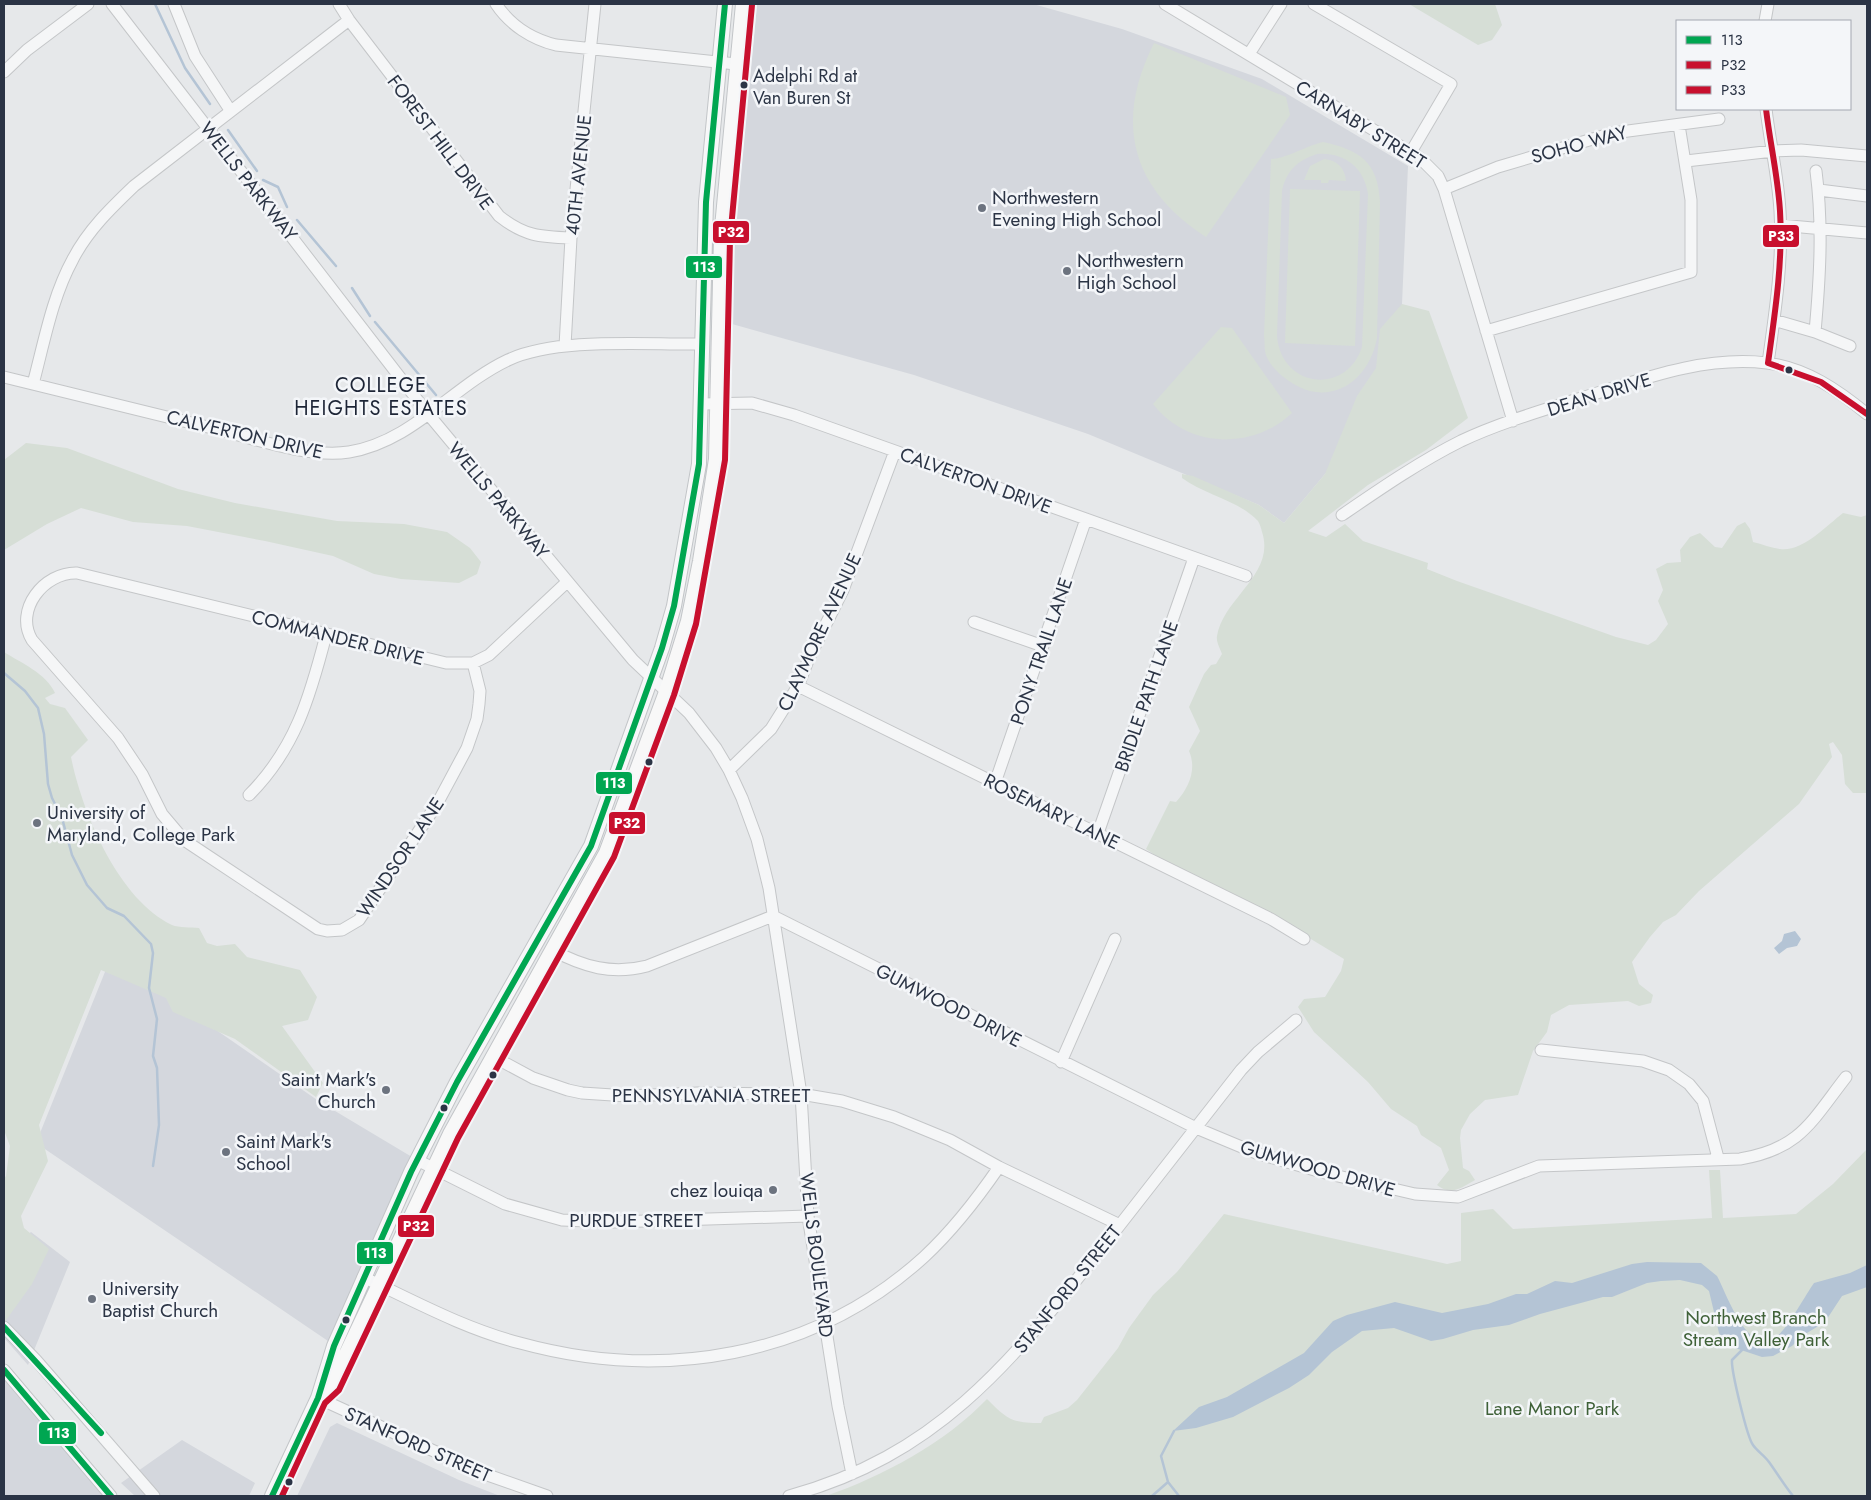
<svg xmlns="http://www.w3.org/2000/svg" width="1871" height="1500" font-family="Jost,sans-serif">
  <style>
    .built { fill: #d4d7dd }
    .green { fill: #d6ded6; fill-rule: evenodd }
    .water { fill: #b4c4d5 }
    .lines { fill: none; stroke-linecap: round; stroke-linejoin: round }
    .stream { stroke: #b4c4d5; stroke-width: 2.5 }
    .minor-casing { stroke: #c4c6c8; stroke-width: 13 }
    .major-casing { stroke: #c2c5c8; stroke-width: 16 }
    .minor { stroke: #f5f6f7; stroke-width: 11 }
    .major { stroke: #f8f8f8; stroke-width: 14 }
    .bus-1-casing { stroke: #f4f6f9; stroke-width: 10 }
    .bus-2-casing { stroke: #f4f6f9; stroke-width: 10 }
    .bus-3-casing { stroke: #f4f6f9; stroke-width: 10 }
    .bus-1 { stroke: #00a651; stroke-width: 6 }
    .bus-2 { stroke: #c8102e; stroke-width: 6 }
    .bus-3 { stroke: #c8102e; stroke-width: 6 }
    .bus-dot { fill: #2b3445; stroke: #f4f6f9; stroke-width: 2 }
    .poi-dot { fill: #6c737f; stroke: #f4f6f9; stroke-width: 2 }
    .labels { text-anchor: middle; stroke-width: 5; stroke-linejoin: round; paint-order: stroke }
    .bus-label { font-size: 18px; fill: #2b3445; stroke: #f4f6f9; text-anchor: start }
    .street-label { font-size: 19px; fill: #2b3445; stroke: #f4f6f9 }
    .poi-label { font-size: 19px; fill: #2b3445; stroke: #f4f6f9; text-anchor: start }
    .park-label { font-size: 19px; fill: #3f6138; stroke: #f4f6f9 }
    .neighbourhood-label { font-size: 20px; letter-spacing: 1px; fill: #1d2536; stroke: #f4f6f9 }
    .line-badge { stroke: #f4f6f9; stroke-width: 2 }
    .badge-label { font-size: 14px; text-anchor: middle; font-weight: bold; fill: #fff }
  </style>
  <rect width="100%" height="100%" fill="#e6e8ea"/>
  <path class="built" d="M757,4h276l89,25 140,50 146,87 -6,138 -14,95 -104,124 -25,-18 -171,-71 -174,-59 -182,-51 -5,-7z
    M111,957l209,145 97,58 -56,122 -33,59 -292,-198z
    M31,1232l39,30 -42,103 -24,-27v-82z
    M4,1379l76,88 26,29h-102z
    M337,1423l122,57 41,16h-203l33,-69z
    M182,1440l73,43 -6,13h-114l-14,-13z"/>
  <path class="green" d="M1409,4h86l7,21 -10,15 -14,5z
    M1154,43l132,54 4,18 -84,122c-75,-49 -92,-114 -52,-194z
    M1323,142c37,8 55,20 57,60l-3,136c-8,44 -48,71 -88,43 -9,-6 -19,-15 -23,-26 -2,-6 -1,-13 -2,-19l7,-177c14,0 35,-13 52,-17zM1317,154c27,-2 47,13 51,40l-6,153c-16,49 -81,41 -85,-11l5,-145c4,-20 16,-31 35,-37z
    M1324,159c13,1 21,9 22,22l-17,-1 -1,3h-7v-3h-17l6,-14z
    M1290,189l70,2 -5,155 -70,-3z
    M1402,304l27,7 39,107 -42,32 -58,35 -60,46 18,6 19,-13 18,17 65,22 -1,6 30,12 159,56 32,8 8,-5 12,-16 -10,-23 5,-11 -7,-21 11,-6 14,-1 -1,-12 10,-13 10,-4 15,14 7,1 15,-22 8,-4 5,7 3,13c9,2 18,6 27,7 23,3 46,-23 63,-36l18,4 6,-2v278h-14l-8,-9 -3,-29 -9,-13 -4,2 3,13 -33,47 -100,87 -23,24 -13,7 -13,15 -18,25 7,22 14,11 -2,8 -12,3 -11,-5 -59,4 -18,10 -4,17 -14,19 -15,44 -33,5 -15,14 -9,16 -1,8 3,30 6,3 6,9c-14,8 -24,16 -38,5l12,-15 -8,-22 -20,-13 -4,-9 -26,-17 -23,-27 -54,-50 -16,-25 6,-8 21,-2 16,-26 3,-12 -58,-35 -109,-54 -31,-21 24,-48 6,1c13,-14 21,-33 13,-51l11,-20 -11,-24 15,-33 7,-9 5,-1 6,-10c-2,-6 -6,-12 -5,-18 6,-38 59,-62 45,-104 -1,-4 -2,-8 -4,-11 -20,-21 -53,-26 -76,-43v-4l11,2 66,29 25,18 41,-49 32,-78 19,-28 4,-39z
    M1221,327l11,1 60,85c-40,38 -105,35 -139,-9z
    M26,443l41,5 111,41 57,14 102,18 67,3 43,8 23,16 11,14 -4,12 -18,9 -58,-4 -27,-5 -41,-18 -68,-15 -78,-15 -54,-4 -52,-14 -34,16 -43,26v-90z
    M4,652c17,11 42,21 51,41l-10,5 5,6 15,4 23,32 -17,17c11,55 47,142 101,168 7,3 19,2 27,3l8,15 10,3 18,-2 12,13 53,13 17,27 -9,23 -26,6 41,57 -7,14 -81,-58 -62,-27 -7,-14 -65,-28 -62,155 9,36 -27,55 3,12 25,21 -17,35 -28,39v-144l2,-3 4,-30 -6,-16z
    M1867,1149v347h-1041c57,-20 119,-53 161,-97 21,21 25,24 54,24l3,-6 24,-9 9,-8 41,-52 11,-20 24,-33 24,-23 47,-58 223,50 14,-3v-48l32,-4 20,20 199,-11 -3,-48h11l3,48 73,-4 37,-30z"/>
  <path class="water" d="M1795,931l6,8 -4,7 -10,2 -8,6 -5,-6 8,-7 2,-7z
    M1647,1262l54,1 16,13c10,18 30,81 59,61 10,-6 30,-43 38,-54l36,-10 17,-8v22l-25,9 -17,26 -23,14 -10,10 -19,10 -11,1 -33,-11 -6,-6 -4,-7 -10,-42 -7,-6 -22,-5 -19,1 -14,2 -35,14h-9l-63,17 -31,11 -36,5 -30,9 -12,2 -37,-13 -32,3 -30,21 -23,23 -20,13 -56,29 -37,11 -23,3 26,-24 28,-10 77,-44 29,-32 14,-6 48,-13 47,11 46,-9 28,-10h11l28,-13 17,2 60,-19z"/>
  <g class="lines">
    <path class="stream" d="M155,4l30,64 25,36
      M228,130l29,41
      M263,180l15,7 9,20
      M297,220l39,46
      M352,288l18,28
      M375,322l61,73
      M4,673l21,18 13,17 6,26 4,50 4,14 10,20 10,37 15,30 20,23 17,8 27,28 2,9 -4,35 8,31 -4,37 4,12 2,57 -6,41
      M1742,1350l-10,10c-1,10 15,77 21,85 4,6 11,10 16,17 8,11 15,23 24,34
      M1174,1431l-13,25 7,26 11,14
      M1152,1496l16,-14"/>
    <defs>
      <path id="minor" d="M112,4l317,411 204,245 56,53 27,35 13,22 13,28 15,41 12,49 32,206 7,122 30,190 14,68
        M174,4l21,52 35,54
        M339,4l10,16 150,196c25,20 41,21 72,22
        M496,4c14,21 36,35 60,41l180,19
        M1165,4l255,154 18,18 6,13 69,232
        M1314,4l137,80 -40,68
        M1765,21l3,-17
        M1249,54l32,-50
        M4,72l23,-22 61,-46
        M1766,109c4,34 12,67 14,102 3,51 -5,102 -12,152
        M1686,161l87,-10 28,-1 66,6
        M1444,189l54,-22 115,-34 106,-14
        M1819,190l48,6
        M1780,225l87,8
        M1774,320l41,12 35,14
        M1486,331l205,-59v-72l-12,-75
        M1815,332c5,-55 8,-107 1,-161
        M565,346l6,-108 24,-234
        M4,377c72,17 144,35 216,53 38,10 90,28 129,22 63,-10 104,-66 159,-92 50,-23 137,-15 194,-16
        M33,384c11,-41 19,-87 40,-125 15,-29 38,-51 61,-73l215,-166
        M701,404l51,-1 42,12 452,161
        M1342,515c38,-26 77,-53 119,-74 36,-17 76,-29 114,-41 62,-19 127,-45 192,-37 39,5 71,27 100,51
        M974,622l69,24
        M473,663l7,28 -1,13 -2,15 -10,29 -30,56 -78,116 -17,10 -15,1 -9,-2 -134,-89 -22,-26 -20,-40 -24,-36 -86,-98c-18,-30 12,-68 45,-67l369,90h27l16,-8 78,-73
        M798,686l473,233 33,20
        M729,770l42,-41 27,-43 11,-28 34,-68 52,-139
        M995,783l91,-264
        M249,795c46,-46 61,-98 77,-160
        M1098,833l96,-275
        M773,916l423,212 60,25 69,20 90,21 43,3 81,-31 201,-7c60,-10 71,-37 106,-82
        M552,950c32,17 60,25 95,16l126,-50
        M1541,1050l102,11 26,9 20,14 14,17 15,57
        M492,1056l41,22 35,12 14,3 46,3 70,-3 103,1 41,7 52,16 56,23 49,27 121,58
        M1061,1062l54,-123
        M417,1160l88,44 57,16 52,2 194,-6
        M363,1277c51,24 102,52 157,66 142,39 293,15 404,-86 28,-26 53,-58 75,-90
        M4,1327l32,33 118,136
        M4,1370l107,126
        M318,1398l164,75 65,23
        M789,1496c146,-40 219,-130 309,-243 48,-61 95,-122 143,-183l17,-18 38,-32"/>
      <path id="major" d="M318,1398l13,-12 119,-252 156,-281 60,-161 22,-71 12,-60 16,-102 5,-221 22,-234
        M272,1496l46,-98 16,-52 77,-174 46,-90 134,-236 71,-198 12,-42 25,-142 7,-262 19,-198"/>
    </defs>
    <use href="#minor" class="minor-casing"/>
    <use href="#major" class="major-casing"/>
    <use href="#minor" class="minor"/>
    <use href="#major" class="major"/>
    <defs>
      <path id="bus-1" d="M4,1327l97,106
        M4,1370l107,126
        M272,1496l46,-98 16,-52 77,-174 46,-90 134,-236 71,-198 12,-42 25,-142 7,-262 19,-198"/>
      <path id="bus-2" d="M282,1496l43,-93 14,-13 119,-252 156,-281 60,-162 22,-71 29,-164 5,-221 22,-234"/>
      <path id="bus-3" d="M1766,109c4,34 12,68 14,102 3,51 -5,102 -12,152
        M1768,363l53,19 46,32"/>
    </defs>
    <use href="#bus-1" class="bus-1-casing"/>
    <use href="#bus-2" class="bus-2-casing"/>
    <use href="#bus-3" class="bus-3-casing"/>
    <use href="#bus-1" class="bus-1"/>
    <use href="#bus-2" class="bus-2"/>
    <use href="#bus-3" class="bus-3"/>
  </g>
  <g class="bus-dot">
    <circle cx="744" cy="85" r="4.5"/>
    <circle cx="1789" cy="370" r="4.5"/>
    <circle cx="649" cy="762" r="4.5"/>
    <circle cx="493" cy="1075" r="4.5"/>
    <circle cx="444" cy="1108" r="4.5"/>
    <circle cx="346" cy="1320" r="4.5"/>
    <circle cx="289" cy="1482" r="4.5"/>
  </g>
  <g class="poi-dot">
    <circle cx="982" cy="208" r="5"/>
    <circle cx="1067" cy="271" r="5"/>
    <circle cx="37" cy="823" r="5"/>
    <circle cx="386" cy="1090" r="5"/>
    <circle cx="226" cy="1152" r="5"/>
    <circle cx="773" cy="1190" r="5"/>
    <circle cx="92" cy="1299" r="5"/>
  </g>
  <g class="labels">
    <g class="bus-label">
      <text x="753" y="82">Adelphi Rd at<tspan x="753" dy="22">Van Buren St</tspan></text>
    </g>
    <g class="street-label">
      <text transform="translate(1361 124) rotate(32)" y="7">CARNABY STREET</text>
      <text transform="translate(441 142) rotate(53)" y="7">FOREST HILL DRIVE</text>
      <text transform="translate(1579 144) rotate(-15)" y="7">SOHO WAY</text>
      <text transform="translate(578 175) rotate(-84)" y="7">40TH AVENUE</text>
      <text transform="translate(249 181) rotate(52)" y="7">WELLS PARKWAY</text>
      <text transform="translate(1599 394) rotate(-17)" y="7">DEAN DRIVE</text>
      <text transform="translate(245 434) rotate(13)" y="7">CALVERTON DRIVE</text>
      <text transform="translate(976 480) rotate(20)" y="7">CALVERTON DRIVE</text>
      <text transform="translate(499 500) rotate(50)" y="7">WELLS PARKWAY</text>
      <text transform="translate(819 632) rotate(-65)" y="7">CLAYMORE AVENUE</text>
      <text transform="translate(338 637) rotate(14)" y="7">COMMANDER DRIVE</text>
      <text transform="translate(1041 651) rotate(-71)" y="7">PONY TRAIL LANE</text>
      <text transform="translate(1146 696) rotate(-71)" y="7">BRIDLE PATH LANE</text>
      <text transform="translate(1052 811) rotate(26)" y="7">ROSEMARY LANE</text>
      <text transform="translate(400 857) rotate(-56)" y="7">WINDSOR LANE</text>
      <text transform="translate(949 1005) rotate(27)" y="7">GUMWOOD DRIVE</text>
      <text x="711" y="1102">PENNSYLVANIA STREET</text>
      <text transform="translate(1318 1168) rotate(16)" y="7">GUMWOOD DRIVE</text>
      <text x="636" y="1227">PURDUE STREET</text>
      <text transform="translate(817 1255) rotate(83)" y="7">WELLS BOULEVARD</text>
      <text transform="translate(1067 1289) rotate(-51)" y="7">STANFORD STREET</text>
      <text transform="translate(418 1444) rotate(24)" y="7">STANFORD STREET</text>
    </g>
    <g class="poi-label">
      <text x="992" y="204">Northwestern<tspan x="992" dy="22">Evening High School</tspan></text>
      <text x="1077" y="267">Northwestern<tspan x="1077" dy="22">High School</tspan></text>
      <text x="47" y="819">University of<tspan x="47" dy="22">Maryland, College Park</tspan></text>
      <text x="376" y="1086" text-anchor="end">Saint Mark's<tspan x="376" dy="22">Church</tspan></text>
      <text x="236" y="1148">Saint Mark's<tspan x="236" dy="22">School</tspan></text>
      <text x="763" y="1197" text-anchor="end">chez louiqa</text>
      <text x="102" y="1295">University<tspan x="102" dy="22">Baptist Church</tspan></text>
    </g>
    <g class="park-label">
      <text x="1756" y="1324">Northwest Branch<tspan x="1756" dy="22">Stream Valley Park</tspan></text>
      <text x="1552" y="1415">Lane Manor Park</text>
    </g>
    <g class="neighbourhood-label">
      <text x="381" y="392">COLLEGE<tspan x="381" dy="23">HEIGHTS ESTATES</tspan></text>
    </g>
  </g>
  <g class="line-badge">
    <rect x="712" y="220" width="38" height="24" rx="5" fill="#c8102e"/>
    <rect x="1762" y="224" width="38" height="24" rx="5" fill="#c8102e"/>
    <rect x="685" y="255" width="38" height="24" rx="5" fill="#00a651"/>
    <rect x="595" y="771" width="38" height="24" rx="5" fill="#00a651"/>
    <rect x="608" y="811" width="38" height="24" rx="5" fill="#c8102e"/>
    <rect x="397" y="1214" width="38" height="24" rx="5" fill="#c8102e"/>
    <rect x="356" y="1241" width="38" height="24" rx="5" fill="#00a651"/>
    <rect x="38" y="1421" width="39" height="24" rx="5" fill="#00a651"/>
  </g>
  <g class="badge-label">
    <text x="731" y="237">P32</text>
    <text x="1781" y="241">P33</text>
    <text x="704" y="272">113</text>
    <text x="614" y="788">113</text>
    <text x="627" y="828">P32</text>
    <text x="416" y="1231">P32</text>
    <text x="375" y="1258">113</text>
    <text x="58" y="1438">113</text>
  </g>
  <rect width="1871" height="1500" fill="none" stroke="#2b3445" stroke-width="10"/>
  <rect x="1676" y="20" width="175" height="90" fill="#f4f6f9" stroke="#a4a8b1"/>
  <rect x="1686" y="36" width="25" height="8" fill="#00a651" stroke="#a4a8b1"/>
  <text x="1721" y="45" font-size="15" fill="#2b3445">113</text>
  <rect x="1686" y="61" width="25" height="8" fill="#c8102e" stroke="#a4a8b1"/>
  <text x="1721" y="70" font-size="15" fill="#2b3445">P32</text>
  <rect x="1686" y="86" width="25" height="8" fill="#c8102e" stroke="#a4a8b1"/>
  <text x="1721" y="95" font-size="15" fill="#2b3445">P33</text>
</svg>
